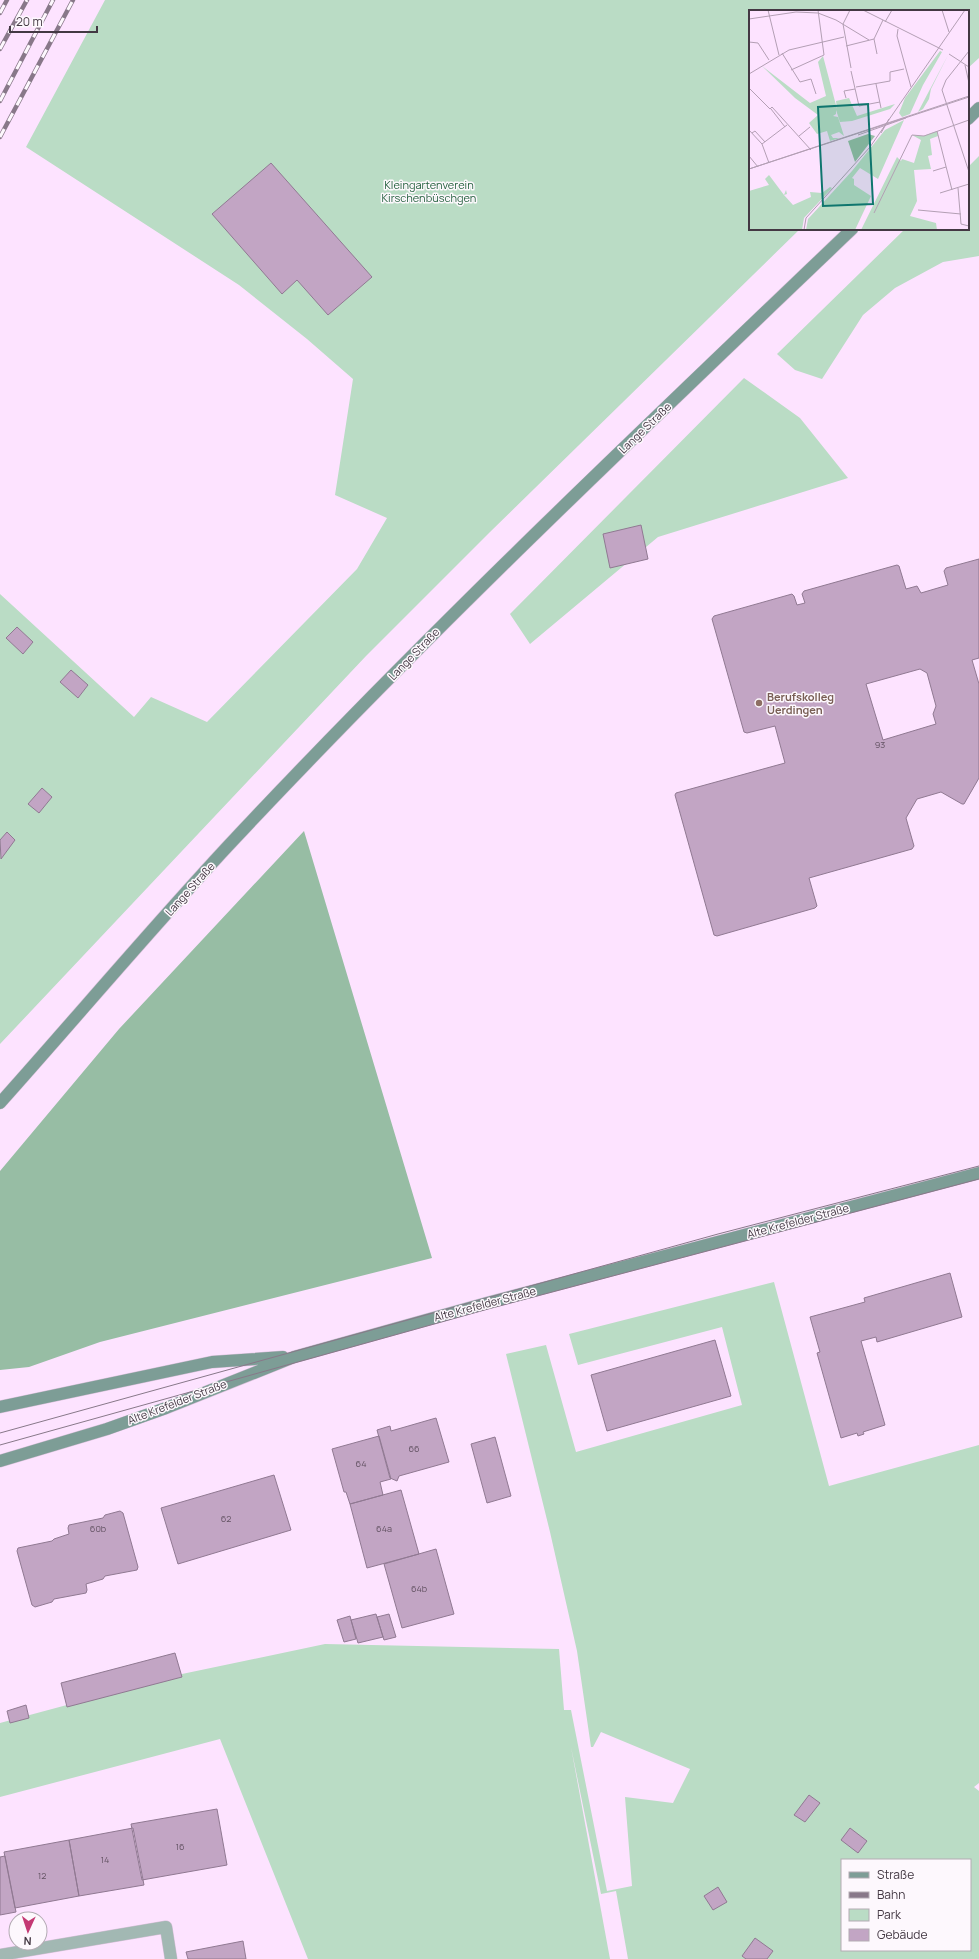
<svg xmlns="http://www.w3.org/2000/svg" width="979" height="1959" font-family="Manrope,sans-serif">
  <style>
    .green { fill: #badcc5; fill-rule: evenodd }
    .forest { fill: #97bda4 }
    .building { fill: #c2a5c4; stroke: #907992; fill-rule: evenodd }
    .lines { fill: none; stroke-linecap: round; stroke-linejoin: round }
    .street-casing { stroke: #d8c1d9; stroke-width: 13 }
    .secondary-casing { stroke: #d8c1d9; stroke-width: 13 }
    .street { stroke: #a2b8b3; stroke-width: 12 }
    .secondary { stroke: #7d9d96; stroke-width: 12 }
    .tram { stroke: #887889; stroke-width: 1 }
    .rail-casing { stroke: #887889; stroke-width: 4.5 }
    .rail { stroke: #fdf8fd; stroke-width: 3; stroke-dasharray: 9; stroke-linecap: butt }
    .education-dot { fill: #8d6e63; stroke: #fdf8fd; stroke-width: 1.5 }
    .labels { text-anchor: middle; stroke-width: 3; stroke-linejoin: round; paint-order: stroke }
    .number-label { font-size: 9px; fill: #635363 }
    .park-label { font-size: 11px; fill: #24613e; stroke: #fdf8fd }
    .street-label { font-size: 11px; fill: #433843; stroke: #fdf8fd }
    .education-label { font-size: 11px; font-weight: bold; fill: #785e54; stroke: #fdf8fd; text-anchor: start }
    .inset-road { fill: none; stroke: #b39fb4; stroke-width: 1 }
    .view { fill: #0f766e; fill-opacity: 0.15; stroke: #0f766e; stroke-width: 2 }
    .inset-edge { fill: none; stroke: #433843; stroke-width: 2 }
  </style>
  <rect width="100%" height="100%" fill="#fde3ff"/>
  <path class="green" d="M105,0h874v58l-11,10v-57h-218v218h50l-310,303 -124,124 -366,388v-450l134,123 17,-20 56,25 150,-153 30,-51 -52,-23 18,-116 -46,-40 -68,-54 -213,-138z
    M979,156v100l-36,6 -48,26 -32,27 -41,64 -27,-9 -18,-16 128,-125h63v-62z
    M744,378l56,40 48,60 -190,59 -128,107 -20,-30z
    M774,1282l55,204 150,-41v338l-5,4 5,4v168h-351l-12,-68 -15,3 -30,-147 39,212h-302l-88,-220 -220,58v-74l182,-49 143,-30 234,5 5,61h7l36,181 25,-5 -7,-89 48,6 17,-34 -89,-37 -8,15h-2l-14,-96 -27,-119 -44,-178 40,-9 30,107 166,-47 -20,-78 -144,38 -9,-31zM842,1860h128v90h-128z"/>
  <path class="forest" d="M304,831l128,427 -332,84 -71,25 -29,3v-199l119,-142z"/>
  <path class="building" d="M271,163l101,114 -44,38 -31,-35 -15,14 -70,-80z
    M641,525l7,34 -38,9 -7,-34z
    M979,559v99l-7,2 7,24v94l-15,26h-2l-21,-12 -24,7 -11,19 8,28 -2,3 -103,29 8,28 -2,2 -98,28 -3,-1 -39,-140 1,-2 109,-30 -10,-37 -28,7 -3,-1 -32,-113 2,-3 78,-22 2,2 3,9 8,-2 -3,-9 2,-3 93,-26 2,1 7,23 11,-3 4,7 27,-8 -4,-14 2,-3zM920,669l7,4 9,33 -3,8 3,10 -53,16 -17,-56z
    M17,627l16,15 -10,12 -17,-16z
    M71,670l17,15 -10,13 -18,-16z
    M42,788l10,9 -13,16 -11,-9z
    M7,832l8,8 -14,19 -1,-19z
    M950,1273l12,44 -85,25 -1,-5 -15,4 24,84 -22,7 1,2 -6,2 -1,-3 -16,5 -24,-85 3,-1 -10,-35 55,-15 -1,-4z
    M715,1340l16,56 -124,35 -16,-56z
    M436,1418l13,44 -50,14 -2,5 -7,-3 -13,-48 13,-4 1,5z
    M379,1436l12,43 -11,3 3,13 -33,9 -4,-12h-2l-12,-43z
    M495,1437l16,59 -24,7 -16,-59z
    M274,1475l17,55 -113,34 -17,-56z
    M401,1490l18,64 -52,14 -17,-64z
    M120,1511l3,2 15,54 -1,3 -32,6 -2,3 -17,5 1,6 -1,3 -32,6 -2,3 -17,5 -3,-2 -15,-54 1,-3 34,-7 2,-2 15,-5 -1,-6 1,-3 34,-7 2,-3z
    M436,1549l18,65 -52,14 -18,-64z
    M376,1614l7,23 -25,6 -7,-23z
    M389,1614l7,23 -12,3 -7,-23z
    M350,1616l6,23 -12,3 -7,-22z
    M175,1653l7,24 -115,30 -6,-24z
    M26,1705l3,13 -19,5 -3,-12z
    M809,1795l11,8 -15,19 -11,-7z
    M217,1809l10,56 -85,15 -11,-56z
    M133,1828l11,57 -65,11 -10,-56z
    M850,1828l17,13 -9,12 -17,-13z
    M69,1840l10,56 -64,12 -11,-56z
    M5,1856l11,56 -16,3v-58z
    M718,1887l9,15 -14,8 -9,-14z
    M755,1938l18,13 -6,8h-21l-4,-3z
    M243,1941l3,18h-58l-2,-7z"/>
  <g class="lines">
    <defs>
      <path id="street" d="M0,1955l166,-28 5,32"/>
      <path id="secondary" d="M968,119l11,-11
        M0,1103c76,-85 150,-173 228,-257 200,-214 413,-415 624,-617
        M0,1407l212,-45 71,-5
        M0,1461l107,-32 59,-21 128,-51 193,-54 492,-130"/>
    </defs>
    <use href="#street" class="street-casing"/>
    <use href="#secondary" class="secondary-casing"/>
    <use href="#street" class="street"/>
    <use href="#secondary" class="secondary"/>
    <path class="tram" d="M0,1433l718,-199 261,-68
      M0,1445l488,-136 491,-130"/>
    <defs>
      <path id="rail" d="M0,13l7,-13
        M0,49l27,-49
        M0,101l53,-101
        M0,137l73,-137"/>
    </defs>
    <use href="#rail" class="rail-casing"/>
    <use href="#rail" class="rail"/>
  </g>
  <circle class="education-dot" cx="759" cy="703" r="4"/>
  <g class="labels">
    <g class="number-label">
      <text x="880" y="748">93</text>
      <text x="414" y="1452">66</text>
      <text x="361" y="1467">64</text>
      <text x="226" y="1522">62</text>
      <text x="98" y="1532">60b</text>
      <text x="384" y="1532">64a</text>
      <text x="419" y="1592">64b</text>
      <text x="180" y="1850">16</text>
      <text x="105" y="1863">14</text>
      <text x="42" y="1879">12</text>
    </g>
    <g class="park-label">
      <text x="429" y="189">Kleingartenverein<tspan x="429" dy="13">Kirschenbüschgen</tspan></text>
    </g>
    <g class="street-label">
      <text transform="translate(645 428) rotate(-44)" y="4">Lange Straße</text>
      <text transform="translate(414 654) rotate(-46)" y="4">Lange Straße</text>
      <text transform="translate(190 889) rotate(-48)" y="4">Lange Straße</text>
      <text transform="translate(798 1221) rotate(-15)" y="4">Alte Krefelder Straße</text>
      <text transform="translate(485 1304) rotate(-15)" y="4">Alte Krefelder Straße</text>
      <text transform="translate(177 1402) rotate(-21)" y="4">Alte Krefelder Straße</text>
    </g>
    <g class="education-label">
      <text x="767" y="701">Berufskolleg<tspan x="767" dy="13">Uerdingen</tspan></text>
    </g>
  </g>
  <g transform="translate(749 10)">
    <rect width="220" height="220" fill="#fde3ff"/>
    <path d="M191,41l2,1 -19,33 -13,29 -8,3 -3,-4 6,-15zM199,45l-17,34 -2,10 -6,10 -5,3zM74,46l14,53 -1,-8 13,-3 8,18 38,-12 -5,5 -38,12 -12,1 -4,-12v4l-3,2 5,1 6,19 -5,-4 -8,3 2,3h7l-10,3 -3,-10 -10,3 -8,-11 9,-8 -23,-17 -33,-32 48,37 16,-7 -8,-34zM155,110l-26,59 -18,-11 -8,10 2,1v6l17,11 -16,34h-49l2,-11 44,-48 33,-41zM188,121l1,5 -8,3 2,16 -4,1 3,13 -17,1 3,31 -7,15 26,7 1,7h-76l36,-73 4,4 1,-2 12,4 7,-23 -9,-5 11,1zM20,165l15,20 2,-5 1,4 -3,1 9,10 18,-8 -1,-5 12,1 8,-6 2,1 -28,30 -2,12h-53v-39l20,-6 -4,-6z" fill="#badcc5"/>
    <path d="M119,124l7,2 -20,26 -7,-21z" fill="#97bda4"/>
    <path class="inset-road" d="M19,0l11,45M101,0l-7,14 8,44M114,0l80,40M193,0l7,22M0,9l47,-7 22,1 18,7 33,20M136,12l7,-12M149,19l-1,7 14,51M125,29l3,15M0,32l9,1 11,17M97,36l28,-7 9,-19M220,41l-23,29 -4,10 27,82M33,43l18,29 11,-3 5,15M200,44l20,13M216,55l4,18M42,60l33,-15 -6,-45M102,61l8,35 21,-4M0,64l40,-24 55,-13M127,74l5,24M107,77l34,-6v-9l14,-3M0,78l21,21 2,-2 39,43M97,88l-2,-7 11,-2M22,99l14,18M0,120l13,14 7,19M188,121l15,59M3,123l3,-2 10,11M132,123l8,-14M109,125l48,-17M50,126l11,-9M13,134l25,-19M121,137l95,-137M0,146l9,11M0,159l220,-72M0,159l220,-73M184,161l13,-4M209,178l3,36 8,2M191,183l29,-9M169,200l43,4M125,203l38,-78 12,1 45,-16M55,220l2,-12 64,-71"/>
    <path class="view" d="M119,94l5,100 -50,2 -5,-99z"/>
    <rect width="220" height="220" class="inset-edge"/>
  </g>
  <rect x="841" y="1859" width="130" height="92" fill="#fdf8fd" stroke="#b3abb3"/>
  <rect x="849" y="1872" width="20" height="6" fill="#7d9d96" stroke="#b3abb3"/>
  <text x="877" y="1879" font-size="12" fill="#433843">Straße</text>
  <rect x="849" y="1892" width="20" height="6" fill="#887889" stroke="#b3abb3"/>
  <text x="877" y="1899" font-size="12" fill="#433843">Bahn</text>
  <rect x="849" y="1909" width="20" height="12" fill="#badcc5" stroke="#b3abb3"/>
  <text x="877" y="1919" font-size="12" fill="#433843">Park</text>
  <rect x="849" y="1929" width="20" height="12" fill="#c2a5c4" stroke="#b3abb3"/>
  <text x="877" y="1939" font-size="12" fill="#433843">Gebäude</text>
  <g transform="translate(28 1931) rotate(183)"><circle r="19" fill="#fdf8fd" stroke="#b3abb3"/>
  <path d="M0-3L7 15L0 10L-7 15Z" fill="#c43a74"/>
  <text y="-6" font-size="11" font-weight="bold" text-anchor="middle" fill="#433843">N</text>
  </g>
  <path d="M10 26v6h87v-6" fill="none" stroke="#433843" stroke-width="2"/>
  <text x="16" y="26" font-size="12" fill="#433843" stroke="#fdf8fd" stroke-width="3" paint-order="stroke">20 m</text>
</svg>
